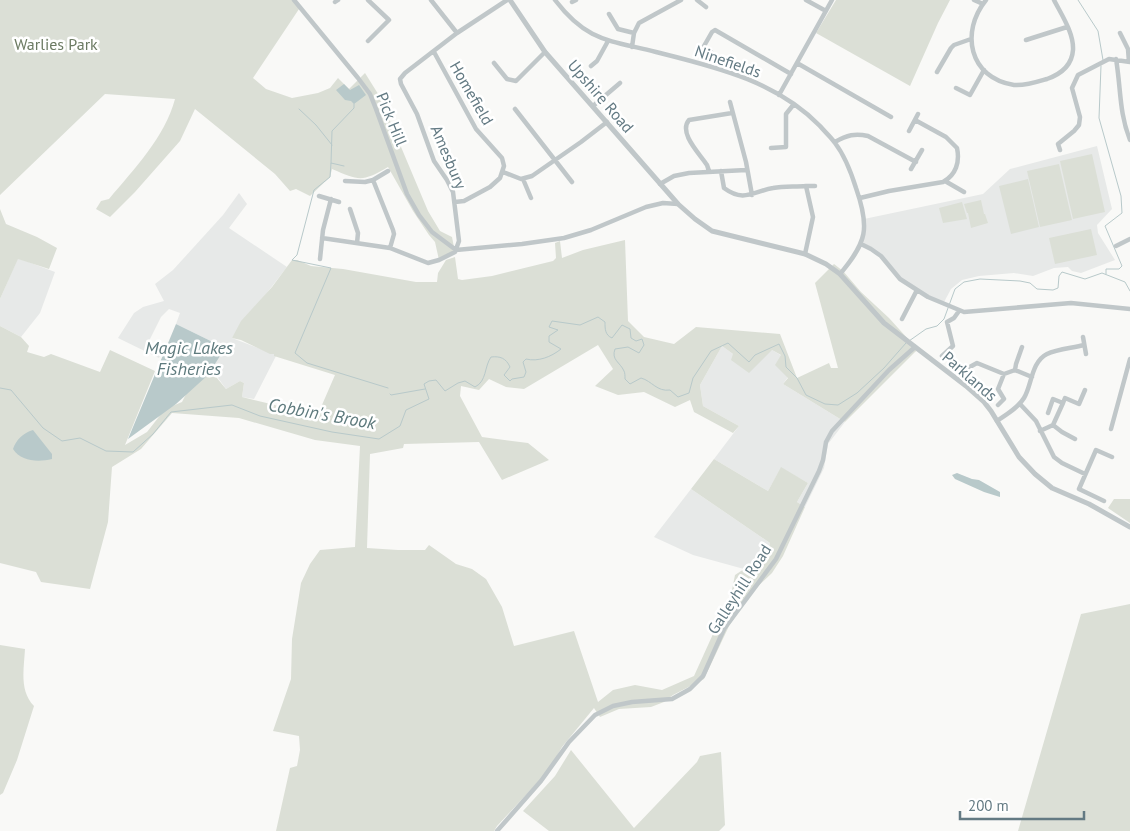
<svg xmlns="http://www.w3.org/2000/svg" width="1130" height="831" font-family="'PT Sans',sans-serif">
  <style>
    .built { fill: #e7e9e8 }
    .green { fill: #dbdfd6 }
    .water { fill: #b8c9ca }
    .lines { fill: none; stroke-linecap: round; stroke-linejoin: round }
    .stream { stroke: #b8c9ca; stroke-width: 1 }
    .minor { stroke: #c0c7c9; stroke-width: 4.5 }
    .tertiary { stroke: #c0c7c9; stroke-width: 5 }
    .labels { text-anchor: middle; stroke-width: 5; stroke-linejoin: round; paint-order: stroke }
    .park-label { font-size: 16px; fill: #6b7a62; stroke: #fff }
    .street-label { font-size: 16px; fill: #637a83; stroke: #fff }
    .water-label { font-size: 18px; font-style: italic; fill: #5e7a7d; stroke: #fff }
  </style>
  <rect width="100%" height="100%" fill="#f9f9f7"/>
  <path class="built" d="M1097,146l15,63 -15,16 1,8 17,27 -34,13 -9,-2 -4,-4 -14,1 -21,8 -19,-3 -35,3 -17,4 -11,9 -8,15 -43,-25 -19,-23 -20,-12 3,-25 119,-25 27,-25z
    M239,193l8,11 -18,24 58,39 -55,71 42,16 2,2 -22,43 -12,-2 2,-14 -4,-2 -14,8 -15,-21 14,-20 -49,-24 4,-11 -11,-4 -8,8 -13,26 14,8 -3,7 -41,-20 16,-25 9,-6 21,-6 -9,-17 18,-14 50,-55z
    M18,258l37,14 -15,41 -19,24 -21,-11v-27z
    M722,346l11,8 39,-4 10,6 6,21 -5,7 62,38 -17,22 -4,24 -19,39 -8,-5 11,-19 -27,-15 -13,23 -54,-32 25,-33 -36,-20 -3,-21z
    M691,489l79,54 -7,25 -19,1 -51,-14 -39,-18z"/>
  <path class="green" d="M0,0h296l5,6 -48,72 13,11 26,9 26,-5 12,-5 8,-10 11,11 16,-16 15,24 48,114 12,20 12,6 3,15 -16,8 -4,-18 -6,-7 -16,-24 -25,-44c-26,15 -28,14 -56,2l-2,8 -20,19 -14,-7 -6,2 -15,-17 -80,-65 -15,32 -45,51 -25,25 -14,-8 5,-8 8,-2c25,-30 56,-62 66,-100l-70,-5 -105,101z
    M836,0h114l-12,23 -28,63 -94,-53z
    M1092,154l13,58 -32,7 -13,-58z
    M1059,164l13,56 -32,7 -13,-56z
    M1028,179l11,48 -28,7 -12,-48z
    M981,200l3,14h1l3,9 -17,5 -3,-15h-1l-3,-9z
    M962,202l5,17 -24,4 -4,-15z
    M0,209l6,15 31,13 20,11 -8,21 -31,-10 -18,40z
    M1091,229l6,26 -42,9 -6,-26z
    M625,240l3,81 16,16 30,7 22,-17 84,7 17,44 32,-15 2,5h7l-23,-85 19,-19 9,7 18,21 28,26 29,32 -3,2 -70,70 -62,-38 5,-6 -13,-13 6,-10 -9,-5 -23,23 -18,-13 2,-6 -11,-8 -22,39 3,21 36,20 -6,7 -39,-21 -4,-12 -15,7 -31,-15 -26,3 -23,-9 18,-17 -15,-24 -74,44 -18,-2 -17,-8 -10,11 -18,-4 -1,10 22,41 46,6 21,17 -47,20 -23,-38 -75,2 -1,4 -33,6 -3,94 31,2h27l4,-5 27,19 16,5 14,10 16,28 12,39 60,-15 24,71 15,-12 22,-5 27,5 32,-14 19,-42 16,-29 6,-30 9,-6 19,-2 7,-24 -79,-54 23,-30 54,32 13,-24 27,16 -11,19 8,5 -22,49 -11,17 -19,18 -24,35 -25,53 -31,16 -9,7 -13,5 -32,2 -19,8 -6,-9 -32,39 -13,23 -52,56 -3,5h-218l14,-63 7,-2 3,-16 -1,-14 -26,-5 18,-52 1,-40 9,-56 9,-19 10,-14 35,-3 5,-101 -45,-6 -76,-22 -67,-5 -31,36 -29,18 -4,55 -18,67 -49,-7 -5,-10 -36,-9v-237l21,11 8,9 -2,6 17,5 7,-3 49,18 10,-22 45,21 -30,74 22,-13 18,-23 17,-7 7,-14 23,-16 14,17 14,-8 4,2 -2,14 33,8 40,16 20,-46 -61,-19v-2h-4l-29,-14 -9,-2 9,-17 31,-34 20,-27h5l14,6 32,3 73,13h21l1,-9 8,-13 9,-3 3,22 4,1 30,-4 61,-15 3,-3 -1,-15 5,-2 2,17 21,-8z
    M1114,499h16v24l-22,-15z
    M1130,604v227h-112l63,-217z
    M0,645l25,4c-1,19 -6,42 9,57l-17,54 -14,33 -3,2z
    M571,750l63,78 63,-66 3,-6 21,-4 4,73 -6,6h-170l-26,-20 32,-35z"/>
  <path class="water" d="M344,84l6,6 9,-5 7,10 -12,9 -3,-3 -6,-1 -9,-10z
    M176,324l49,24 -17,27 -32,29 -48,35z
    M33,430l19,24v5c-13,3 -31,3 -39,-10 3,-9 10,-16 20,-19z
    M957,473l15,6 7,1 21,12v5l-16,-5 -29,-13 -3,-4z"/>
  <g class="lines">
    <path class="stream" d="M1078,0l20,31 5,29
      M1101,66l-2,52 22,78 1,17 -17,13 17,40 -3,3h-13v5
      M299,109l17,16 16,20
      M331,163l1,-32 22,-23v-4
      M344,166l-13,-3 -1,14 -16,13 -17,65 -5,5 39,8 -36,85 12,10 81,25
      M909,341l17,-12 11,-3 7,-7 11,-30 9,-7 16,-3 40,2 10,2 7,6 16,1 5,-2 1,-12 3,-4 23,7 17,-6 23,9 5,9
      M0,388l11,2 32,38 19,13 18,-3 26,13 27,1 20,-18 18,-22 61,-7 28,11 72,16 47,7 21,-13 6,-16 23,-11 -5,-15 5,-3 7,-1 9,11 13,-8 7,-2 10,6c12,-6 9,-20 16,-30 9,-1 15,1 19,10l-6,8 6,6 2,-2 12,-2 2,-5 -3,-10 3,-3c12,3 25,-2 35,-10l-12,-7v-6l9,-6 -9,-3 3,-6 28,4 18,-8 7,5c0,7 0,13 7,16l10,-13 8,4 1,9 5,3 6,-2 2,6 -5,8 -11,-6 -13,2c-4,11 5,13 9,22 1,2 1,5 1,8l5,5 11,-6c11,3 16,14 29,12l8,7 11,-4 4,-15 18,-27 17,-8 21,19 6,-7 24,-11 6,12 1,11 11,11 9,17 19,9 13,1 19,-12 27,-25 22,-25
      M390,394l1,1 34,-6"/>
    <path class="minor" d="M294,0l64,78 12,16 6,15 31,85 12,21 13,17 24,18 66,-6 42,-6 27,-8 55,-23 17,-4 15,1
      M431,0l26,33
      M555,0c32,42 54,40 101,52 60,15 120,29 164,74 5,6 11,11 15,17 10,13 16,29 21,45 14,40 11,54 -16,86
      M697,0l9,7
      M806,0l20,11
      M974,0l9,4
      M986,0c-26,32 -17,78 28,85 11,1 23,-3 33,-6 14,-5 25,-14 26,-29 1,-17 -12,-36 -19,-50
      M335,2l3,-2
      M572,2l4,-2
      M609,14l9,15 16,4
      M1120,33l8,16 1,13
      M1026,40l41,-13
      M368,41l21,-21 -21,-20
      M632,47l2,-14 5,-10 42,-23
      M703,47l8,5
      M434,52l42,77 26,29 2,8 -4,12 -10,9 -26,14 -9,1
      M700,53l12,-21 3,-2 76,44
      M1116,59c5,29 3,54 14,81
      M494,63l13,16 9,2 29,-29
      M797,63l94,54
      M591,66l6,-5 11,-20
      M937,72l14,-24 3,-3 17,-6
      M956,88l14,7 14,-25
      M779,95l53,-95
      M730,102l16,60 6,33
      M593,106l27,-23
      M515,109l57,73
      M909,131l9,-17
      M835,142c12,-7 20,-9 33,-6l48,26
      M771,148l15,-1v-33l8,-10
      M1060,150l-2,-6 16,-13 5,-6 1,-8 -8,-29 6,-13 31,-16 21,3
      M911,169l11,-19
      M388,171l-15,9 20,50 1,4 -4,14
      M709,171l-2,-6c-7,-11 -29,-32 -18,-45l43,-7
      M721,171l3,17c20,15 30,3 49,0 11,-2 22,-1 33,-2l7,31 -8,37
      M503,172l18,7 11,-3 49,-34 26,-20
      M523,179l8,19
      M345,181l20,1 8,-2
      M945,181l19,11
      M660,184l14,-8 15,-3 57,-3
      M806,186h9
      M319,196l20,6
      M860,198l29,-7 54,-9c13,-7 17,-20 14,-34l-11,-11 -31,-17
      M350,209l8,24 -1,10
      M322,238l68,10 38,15 11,-3 16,-8 4,-11 -6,-49 -6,-12 -13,-19 -17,-47 -16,-30 -1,-5 5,-6 52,-40 50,-33
      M861,244l10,5 10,7 19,23 28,18 36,15 107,-9 59,6
      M1116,246l14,-7
      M320,259l3,-29 8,-31
      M902,319l15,-29
      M1083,337l3,17
      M942,356l11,-10 -6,-24 7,-4 5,-7
      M968,368l9,-5 27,11 11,-4 17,7
      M1015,370l1,-6 6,-17
      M1063,403l2,-5 14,6 6,-14
      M1020,404l16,17 18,36 8,6 23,11
      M998,405l6,-6 -6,-10 6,-15
      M997,421c10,-7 21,-13 27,-23 8,-13 7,-36 23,-44 10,-5 26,-6 37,-9
      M1053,425l9,7 13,7
      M1111,429l19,-70
      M1040,431l13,-6 10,-22 -10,-4 -5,14
      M1104,501l-25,-12 17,-39 16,7
      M497,831l44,-50 28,-39 26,-27 18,-9 19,-4 40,-3 18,-10 13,-13 21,-47 52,-70 43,-88 4,-11 3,-18 6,-11 57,-61 26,-23"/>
    <path class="tertiary" d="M510,0l35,52 133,152 17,15 17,12 93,23 21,10 14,10 44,49 82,63 18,16 7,9 28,46 16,17 17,14 37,16 41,23"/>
  </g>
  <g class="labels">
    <g class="park-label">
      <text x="56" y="50">Warlies Park</text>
    </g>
    <g class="street-label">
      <text transform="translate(728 61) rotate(19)" y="6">Ninefields</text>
      <text transform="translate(472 93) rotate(60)" y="6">Homefield</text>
      <text transform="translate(601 96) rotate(49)" y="6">Upshire Road</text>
      <text transform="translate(392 119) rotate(68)" y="6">Pick Hill</text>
      <text transform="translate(449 157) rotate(67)" y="6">Amesbury</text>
      <text transform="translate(970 376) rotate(41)" y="6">Parklands</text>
      <text transform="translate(739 589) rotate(-57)" y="6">Galleyhill Road</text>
    </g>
    <g class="water-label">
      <text x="189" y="354">Magic Lakes<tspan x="189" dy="21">Fisheries</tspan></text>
      <text transform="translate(322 414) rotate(10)" y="6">Cobbin's Brook</text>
    </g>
  </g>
  <path d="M960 811v8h124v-8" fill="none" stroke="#637a83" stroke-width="2.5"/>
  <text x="968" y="811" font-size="15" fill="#637a83" stroke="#ffffff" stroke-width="4" paint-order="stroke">200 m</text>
</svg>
